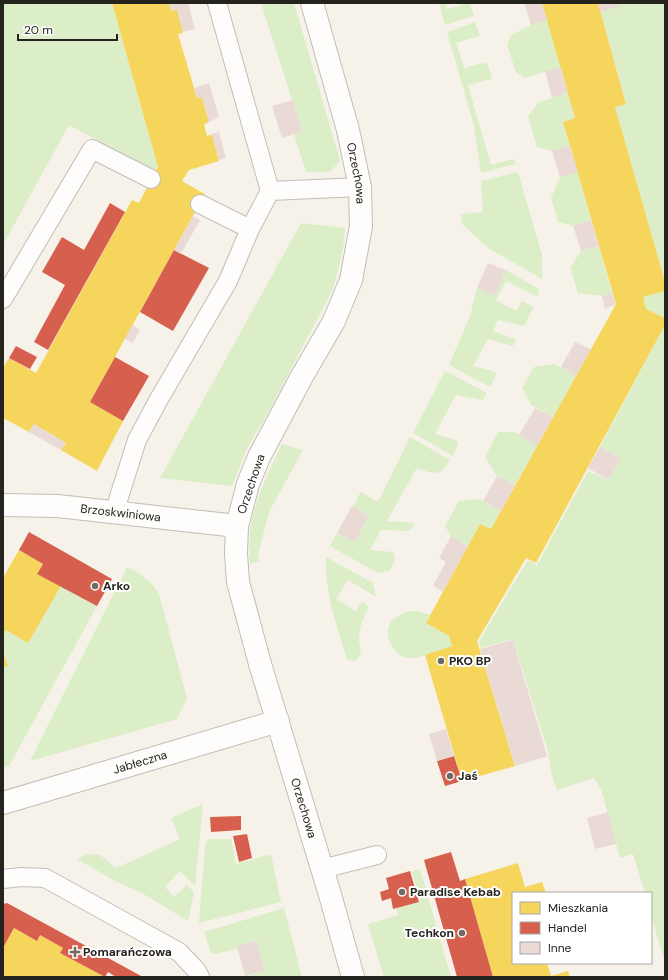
<svg xmlns="http://www.w3.org/2000/svg" width="668" height="980" font-family="'DM Sans',sans-serif">
  <style>
    .green { fill: #dceec7 }
    .homes { fill: #f6d55c }
    .shops { fill: #d6604d }
    .building { fill: #e9dad6 }
    .lines { fill: none; stroke-linecap: round; stroke-linejoin: round }
    .service-casing { stroke: #c1beb7; stroke-width: 20 }
    .minor-casing { stroke: #c1beb7; stroke-width: 24 }
    .service { stroke: #fefdfc; stroke-width: 18 }
    .minor { stroke: #fefdfc; stroke-width: 22 }
    .poi-dot { fill: #6e6b64; stroke: #fff; stroke-width: 1.5 }
    .labels { text-anchor: middle; stroke-width: 4; stroke-linejoin: round; paint-order: stroke }
    .street-label { font-size: 12px; fill: #25231d; stroke: #fff }
    .poi-label { font-size: 12px; font-weight: bold; fill: #25231d; stroke: #fff; text-anchor: start }
  </style>
  <rect width="100%" height="100%" fill="#f6f2e9"/>
  <path class="green" d="M3,3h109l46,164 -3,5 -86,-47 -66,120z
    M261,3h33l45,154 1,5 -11,10h-23l-12,-38 8,-3z
    M439,3h6l2,6 23,-6 4,13 -29,9z
    M598,3h67v279l-50,-175 11,-4z
    M547,20l14,47 -37,11 -8,-6 -9,-27 4,-10 20,-10z
    M475,22l5,14 -24,7 8,25 23,-6 5,17 -24,6 23,80 23,-6 2,5 -35,9 -7,-47 -27,-94z
    M568,93l7,25 -12,4 7,23 -18,6 -15,-4 -9,-31 11,-14z
    M518,172l24,83v24l-54,-31 -26,-24 -1,-10 22,-2 -2,-31z
    M578,172l13,48 -18,6 -15,-4 -7,-24 9,-21z
    M301,223l44,5 -1,15 -5,24 -7,24 -67,127 -18,30 -15,38 -72,-8z
    M599,246l13,47 -10,3 -24,-3 -8,-25 11,-17z
    M506,270l33,19 -1,8 -32,-16 -10,19 20,11 6,-10 12,6 -10,19 -26,-6 -5,11 23,8 -3,7 -25,-7 -15,27 23,6v4l-6,11 -41,-22 21,-49 7,-28 18,7z
    M665,291v27l-19,-9 -3,-12z
    M665,325v638l-14,-48v-22h-6l-12,-39 -13,4 -19,-69 -7,-11 -37,12 -5,-15 -4,-23 -35,-113 -32,9 -2,-7 49,-81 9,5 51,-94 20,9 12,-21 -20,-12z
    M555,364l21,12 -23,41 -22,-12 -9,-17 12,-21z
    M445,371l42,22 -4,7 -27,-5 -21,39 21,6 2,2v2l-5,12 -40,-23z
    M498,432h17l22,14 -22,39 -18,-9 -12,-19z
    M410,437l40,23c-10,19 -16,12 -34,9l-29,52 28,2 -5,8 -29,-1 -11,20 22,2 2,1 1,7 -6,11 -11,2 -48,-27 7,-13 18,9 14,-26 -16,-9 8,-16 12,9 5,1 2,-3z
    M282,444l21,6 -34,62 -11,43 1,6 -9,3c0,-11 -1,-22 0,-32 2,-27 20,-63 32,-88z
    M479,499l22,12 -10,18 -11,-5 -12,22 -17,-10 -6,-10 14,-25z
    M326,557l47,26 3,14 -28,-17 -12,19 20,12 6,-10 7,6c-6,10 -10,21 -10,33 0,5 3,10 1,15 -1,3 -3,5 -6,6l-7,-2c-11,-35 -22,-65 -21,-102z
    M127,567c15,8 23,12 32,27l28,104 -10,21 -147,42z
    M61,586l36,20 -88,160 -6,2v-101l5,-2c-4,-11 -8,-24 -2,-35l22,12z
    M410,611h8l12,4 -4,8 23,13 3,10c-11,4 -35,14 -45,12 -13,-2 -24,-22 -17,-34 4,-8 12,-10 20,-13z
    M203,804l-8,82 -15,-15 -15,16 9,10 13,-12 7,7 -6,29 -46,-28 -27,-12 -38,-22 9,-4 13,-1 17,14 64,-29 -9,-21z
    M207,839h24l5,25 35,-10 10,48 -82,21 6,-78z
    M420,869l31,108h-64l-4,-3 -15,-50 30,-9 -2,-7 24,-6 -8,-31z
    M284,908l18,69h-57l20,-6 -8,-30 -19,5v3l-24,5 -3,-1 -7,-21z"/>
  <path class="homes" d="M112,3h57l2,8 6,-2 6,24 -5,1 19,64 5,-1 7,25 -5,2 3,12 5,-2 7,27 -30,9 -7,11 23,13 -115,208 33,19 -26,50 -36,-21 5,-7 -32,-19 -5,8 -26,-14v-50l6,-10 27,15 96,-173 7,3 19,-36z
    M542,3h56l28,101 -11,3 50,175v9l-22,6 3,12 19,9v7l-129,238 -10,-5 -49,83 38,125 -53,15 -37,-126 27,-9 -3,-10 -23,-13 54,-99 11,5 125,-225 -53,-182 12,-4z
    M19,550l24,14 -6,10 24,12 -33,57 -22,-13 -3,5v-57z
    M3,652l5,14 -5,1z
    M518,863l7,24 17,-5 4,11h-33v70h34l4,13 17,-5 2,6h-77l-28,-98z
    M14,928l23,13 3,-6 23,13 -3,5 45,24h-102v-29z"/>
  <path class="shops" d="M110,203l15,9 -77,138 -14,-8 31,-57 -23,-13 20,-35 22,13z
    M174,250l35,18 -36,63 -33,-19z
    M16,346l21,11 -7,12 -21,-11z
    M115,357l34,19 -26,45 -33,-19z
    M29,532l83,47 -15,27 -60,-32 6,-10 -24,-14z
    M454,756l8,25 -17,5 -8,-25z
    M241,816v14l-30,2 -1,-15z
    M247,834l5,24 -13,4 -6,-26z
    M451,852l9,29 5,-2 28,98h-36l-33,-117z
    M410,871l9,31 -26,7 -2,-11 -9,3 -2,-9 9,-3 -3,-11z
    M7,903l136,74h-27l-8,-5 -3,5 -45,-24 3,-5 -23,-13 -3,6 -23,-13 -11,20v-44z"/>
  <path class="building" d="M169,3h19l7,26 -12,3 -6,-23 -6,2z
    M524,3h18l5,17 -16,5z
    M598,3h21l1,3 -19,6z
    M561,67l7,26 -16,5 -7,-27z
    M209,83l10,34 -10,5 -7,-25 -5,1 -3,-10z
    M293,100l9,32 -20,6 -10,-32z
    M219,132l7,26 -7,2 -7,-26z
    M570,145l8,27 -18,5 -8,-26z
    M193,216l7,4 -19,34 -7,-4z
    M591,220l8,26 -18,5 -8,-25z
    M488,263l18,7 -11,26 -18,-8z
    M612,293l4,11 -11,5 -3,-13z
    M132,325l8,5 -7,13 -8,-4z
    M575,342l16,7 -15,27 -15,-9z
    M535,408l18,9 -16,29 -18,-11z
    M34,424l32,19 -5,7 -32,-18z
    M600,447l21,12 -13,21 -20,-12z
    M497,476l18,9 -14,26 -18,-10z
    M352,506l17,10 -14,26 -18,-9z
    M451,536l17,10 -25,46 -10,-6 13,-24 -7,-4z
    M513,640l34,116 -32,10 -35,-117z
    M446,729l8,27 -17,5 -8,-27z
    M608,812l8,32 -21,5 -8,-31z
    M257,941l8,30 -20,5 -8,-30z"/>
  <g class="lines">
    <defs>
      <path id="service" d="M217,3l53,188
        M200,204l50,25 20,-38 90,-4
        M3,299l89,-150 59,30
        M115,512l4,-15 18,-57 22,-41 69,-118 22,-52
        M322,869l55,-14
        M3,879l18,-2 24,1 134,74 18,19 3,6"/>
      <g id="minor">
        <path id="s1" d="M312,3l36,127 12,57 1,39 -10,54 -17,41 -33,57 -42,79 -11,27 -11,42 -1,27 2,29 22,82 71,234 22,79"/>
        <path id="s2" d="M3,505l55,1 179,20"/>
        <path id="s3" d="M3,803l275,-82"/>
      </g>
    </defs>
    <use href="#service" class="service-casing"/>
    <use href="#minor" class="minor-casing"/>
    <use href="#service" class="service"/>
    <use href="#minor" class="minor"/>
  </g>
  <g class="poi-dot">
    <circle cx="95" cy="586" r="4"/>
    <circle cx="441" cy="661" r="4"/>
    <circle cx="450" cy="776" r="4"/>
    <circle cx="402" cy="892" r="4"/>
    <circle cx="462" cy="933" r="4"/>
    <path d="M73 946h4v4h4v4h-4v4h-4v-4h-4v-4h4z"/>
  </g>
  <g class="labels">
    <g class="street-label">
      <text dy="4" stroke="none"><textPath href="#s1" startOffset="176">Orzechowa</textPath></text>
      <text transform="translate(251 484) rotate(-71)" y="4">Orzechowa</text>
      <text dy="4" stroke="none"><textPath href="#s2" startOffset="118">Brzoskwiniowa</textPath></text>
      <text dy="4" stroke="none"><textPath href="#s3" startOffset="143">Jabłeczna</textPath></text>
      <text dy="4" stroke="none"><textPath href="#s1" startOffset="848">Orzechowa</textPath></text>
    </g>
    <g class="poi-label">
      <text x="103" y="590">Arko</text>
      <text x="449" y="665">PKO BP</text>
      <text x="458" y="780">Jaś</text>
      <text x="410" y="896">Paradise Kebab</text>
      <text x="454" y="937" text-anchor="end">Techkon</text>
      <text x="83" y="956">Pomarańczowa</text>
    </g>
  </g>
  <rect width="668" height="980" fill="none" stroke="#25231d" stroke-width="8"/>
  <rect x="512" y="892" width="140" height="72" fill="#ffffff" stroke="#a8a7a5"/>
  <rect x="520" y="902" width="20" height="12" fill="#f6d55c" stroke="#a8a7a5"/>
  <text x="548" y="912" font-size="12" fill="#25231d">Mieszkania</text>
  <rect x="520" y="922" width="20" height="12" fill="#d6604d" stroke="#a8a7a5"/>
  <text x="548" y="932" font-size="12" fill="#25231d">Handel</text>
  <rect x="520" y="942" width="20" height="12" fill="#e9dad6" stroke="#a8a7a5"/>
  <text x="548" y="952" font-size="12" fill="#25231d">Inne</text>
  <path d="M18 34v6h99v-6" fill="none" stroke="#25231d" stroke-width="2"/>
  <text x="24" y="34" font-size="12" fill="#25231d" stroke="#ffffff" stroke-width="3" paint-order="stroke">20 m</text>
</svg>
